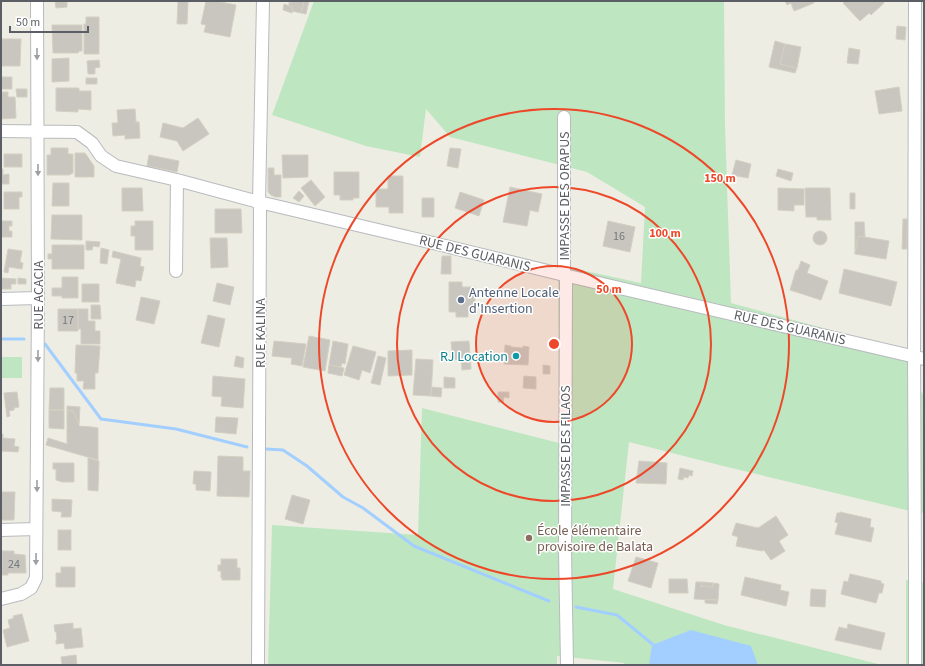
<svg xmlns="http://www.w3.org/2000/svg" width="925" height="666" font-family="'Source Sans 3',sans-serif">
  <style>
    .green { fill: #bee7c1 }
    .water { fill: #a2cfff }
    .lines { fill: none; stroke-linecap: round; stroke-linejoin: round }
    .stream { stroke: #a2cfff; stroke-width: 3 }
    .building { fill: #c9c6c0; stroke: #d3cfc1 }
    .street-casing { stroke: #b8babf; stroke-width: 14 }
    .street { stroke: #fff; stroke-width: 12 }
    .oneway { fill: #9d9ea2 }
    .ring { fill: none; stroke: #ed4829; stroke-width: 2 }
    .service-dot { fill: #5c6f8a; stroke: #fff; stroke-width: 1.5 }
    .culture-dot { fill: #0f9aa8; stroke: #fff; stroke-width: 1.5 }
    .education-dot { fill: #8d6e63; stroke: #fff; stroke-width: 1.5 }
    .labels { text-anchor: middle; stroke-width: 3; stroke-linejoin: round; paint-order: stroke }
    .number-label { font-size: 12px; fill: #76787b }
    .street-label { font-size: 14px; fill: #5b5e64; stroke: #fff }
    .service-label { font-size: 14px; fill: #4e5e75; stroke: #fff; text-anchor: start }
    .culture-label { font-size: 14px; fill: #0d838f; stroke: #fff; text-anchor: end }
    .education-label { font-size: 14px; fill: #785e54; stroke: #fff; text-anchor: start }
    .centre { fill: #ed4829; stroke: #fff; stroke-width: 2 }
    .ring-label { font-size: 12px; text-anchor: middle; font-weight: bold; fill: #ed4829; stroke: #fff; stroke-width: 3; stroke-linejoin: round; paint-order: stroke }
  </style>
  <rect width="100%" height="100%" fill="#eeede3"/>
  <path class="green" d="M314,1h410l1,125 6,177 170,46 23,48v116l-18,-3 -183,-44 -94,-24 -16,147 111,36 158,40h-257l-1,-2 -67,-7v9h-289l4,-140 146,10 4,-127 137,35 -1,-178 83,18 4,-76 -58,-35 -137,-35 -24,-28 -6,48 -54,-11 -94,-31z
    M1,357h21v21h-21z
    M906,580l18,3v82h-18z"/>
  <path class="water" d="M691,630l60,16 7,19h-109l3,-20z"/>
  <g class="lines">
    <path class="stream" d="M1,339h23
      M45,344l56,75 75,10 71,18
      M266,449l17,1 24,16 36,31 20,11 51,38 135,55
      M576,607l41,8 39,32"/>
  </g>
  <path class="building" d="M55,1h12v6l-11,1z
    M178,1h10l-1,23h-10z
    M206,1h10l20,4 -6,32 -26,-5 2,-7 -5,-1z
    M292,1h12l-3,12 -9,-2 1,-4 -4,-1v-4l3,1z
    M304,1h5l-3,13 -5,-1z
    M785,1h28l1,2 -20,8 -3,-8 -4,2z
    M845,1h38l1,2 -13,12 -2,-2 -9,8 -17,-18z
    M284,4l9,3 -1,6 -9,-3z
    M86,17h13v37h-15v-30h2z
    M52,25h30v26h-3l-1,2h-25z
    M897,26l9,1 -1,13 -9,-1z
    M1,39h20l-1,27h-19z
    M775,41l10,3 -5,20 17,4 -2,5 -26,-6z
    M785,44l16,3 -4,21 -17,-4z
    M849,48l11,2 -2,14 -11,-1z
    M69,58v23l-17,1v-23z
    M99,60l1,7 -5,1v6h-7l-1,-13z
    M1,77h11v12h-11z
    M86,78h11v6h-11z
    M899,87l3,24 -23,3 -4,-23z
    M56,88h23v3h12v19l-13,-1v3l-22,-1z
    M16,89h11v8h-10z
    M1,92h7v5h7l1,21 -15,1z
    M135,109l1,13h3l1,16 -15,1v-4l-12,1 -1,-13h6l-1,-13z
    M198,118l11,16 -26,17 -6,-10 -17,-4 3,-14 20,5z
    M51,148h17v6h5v19l-4,2h-22v-20h4z
    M450,148l11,1 -3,19 -11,-2z
    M75,153h10l9,13v11h-19z
    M4,154h18v13h-18z
    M149,155l30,6 -2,11 -30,-6z
    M282,155h26v22l-25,1z
    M736,160l15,4 -3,14 -16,-3z
    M268,168h6v7h7v22h-6l-4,-2 -3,-3z
    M1,169h2v6l6,-1v10h-8z
    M778,169l15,4 -2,8 -15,-5z
    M334,172h25v26h-6v2h-13v-5h-6z
    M388,176h15v37h-14v-6h-13v-18h12z
    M311,180l14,17 -10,9 -14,-18z
    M53,183h16v23h-17z
    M510,187l32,7 -4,18 -8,-2 -3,16 -24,-4z
    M122,188h20l1,23h-21z
    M778,188l26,1v16h-10v6l-16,-1z
    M805,188h25l1,32h-14v-3h-11z
    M299,191l5,5 -5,6 -6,-4z
    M4,192h18v5h-3v12h-15z
    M460,192l24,8 -5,16 -24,-8z
    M850,193h5v16h-5z
    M422,198h12v19h-12z
    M215,209h26l1,24h-27z
    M52,215h30v25l-31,-1z
    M903,219h4v30h-5z
    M1,221h11v5h-3v5h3v6h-11z
    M135,221h18v29h-18v-14h-4v-10h4z
    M608,221l27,6 -5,25 -27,-6z
    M855,222h9l1,15 -7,-1 -3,18z
    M813 238a7 7 0 1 1 14 0a7 7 0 1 1-14 0Z
    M858,236l31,5 -3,18 -31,-5z
    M210,238h17l1,29 -17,1z
    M86,241l14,1 -1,5 -6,-1 -1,4h-6z
    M52,245h32v24h-32v-10h-4v-5h4z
    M101,248l8,2 -2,14 -7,-1z
    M8,249l14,2 -2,11 3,1 -1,6 -13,-2 -1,6 -4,-1z
    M113,251l28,7 -1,8 4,1 -3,14 -5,-1 -1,7 -19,-4 5,-24 -9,-2z
    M442,256h9v18h-10z
    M801,261l9,4 -3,8 21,8 -7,19 -31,-10 6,-20h2z
    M844,269l53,13 -6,24 -52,-13z
    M62,277h16v21h-16v-2h-10v-8h10z
    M1,278l15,1v5h-5v5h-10z
    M18,278l8,1v5h-8z
    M449,282h13v5h13v25h-7v5h-12v-5h-7z
    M217,283l17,4 -4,18 -17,-4z
    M82,284h17v18h-17z
    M141,297l19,4 -6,23 -18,-4z
    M91,305h9l1,14h-10z
    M58,309h20v22h-20z
    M78,309h10v12h7v10h5v13h-19v-15h-3z
    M208,315l17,4 -6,28 -18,-4z
    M309,336l21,4 -5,31 -22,-4z
    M274,341l32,3 -4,22 -11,-2 1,-6 -20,-2z
    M333,341l15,3 -3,20 -3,-1 -1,4 -12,-2z
    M469,341l2,28 -9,1 -1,-11 -8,1 -2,-18z
    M76,345l24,1 -2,27h-3v16h-12l1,-8h-7v-8h-2z
    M505,345l6,1v1l12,1v-2l6,1 -1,18 -24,-1z
    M353,346l23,6 -6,21 -8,-3 -3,10 -15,-5z
    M412,350v25l-24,1v-25z
    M236,356l8,2 -1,10 -9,-2z
    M378,356l8,2 -6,27 -9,-2z
    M416,359l17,1 -2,36 -18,-1z
    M329,365l15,3 -2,8 -14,-3z
    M543,365l7,1v8h-7z
    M213,376l32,3 -2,29 -22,-2 1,-9 -10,-1z
    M524,376l12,1v12l-13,-1z
    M444,377l11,1v10h-11z
    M431,387l11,1 -1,9 -10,-1z
    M50,388h14v22h-15z
    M17,392l2,15 -5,1v2l-5,1 1,5 -3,1 -3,-24z
    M498,392h11v6l-5,-1 -1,6 -5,-1z
    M67,406l13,1 -1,17 -6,-13 -6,-1z
    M49,410h15v19l-15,-1z
    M67,410l6,1 6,13v2l13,1 6,1v32l-52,-15 2,-7 19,6z
    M216,417l22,1 -2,16 -21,-2z
    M1,434h2v4l12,1 -1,7 5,1 -1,5 -17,-1z
    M218,456l25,1v14h7l-1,26 -32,-1z
    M88,458l11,3 -1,30 -10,-1z
    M639,461l28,2 -1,21 -30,-1z
    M53,463h21v19h-12l-6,-2v-11h-3z
    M680,468l13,3 -1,5 -3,-1 -1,3 -4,-1 -1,3 -5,-1z
    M194,471l17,1 -1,19 -14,-1v-6h-3z
    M1,492h14l-1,28h-13z
    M292,495l18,5 -7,24 -18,-5z
    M52,499l20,1 -1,17h-10l1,-5 -10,-1z
    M840,512l31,7 -1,8 4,1 -3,14 -36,-8 3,-11 -3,-1 2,-9h3z
    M776,516l12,19 -9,6 6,10 -14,9 -7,-10 -2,1 -26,-5 2,-9 -6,-2 4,-12 22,5z
    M58,530h13v20h-13z
    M2,551h12v3l11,1 1,18h-18v2h-6z
    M636,557l22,6 -7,25 -23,-7z
    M221,559h16v9h3v12h-18v-3l-1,1v-7h-3v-6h3z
    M61,567h14v20h-19v-14h5z
    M850,574l31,7v2l3,1 -2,9h-3l-3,10 -35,-9 3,-13 4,1z
    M745,577l36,8 -1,5 9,2 -3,14 -45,-11z
    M669,579h18l1,14h-19z
    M696,582h6l-1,4 12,1v-4l6,1 -1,16 -24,-1z
    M702,582l11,1v4l-12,-1z
    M811,589l15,1 -1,17 -15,-1z
    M705,599l13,1 -1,4 -12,-1z
    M22,614l7,27 -22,6 -4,-17 7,-2 -2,-8 6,-2 -1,-2z
    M73,623v6l8,-1 2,19 -18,2 -1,-6 -8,1v-4h1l-1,-9 -1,1 -1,-7z
    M848,624l37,9 -4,17 -46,-10 4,-13 8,2z
    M76,655l1,10h-15l-1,-8z"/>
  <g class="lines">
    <defs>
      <path id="street" d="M915,1l-1,356 1,214v94
        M564,117v158l2,5 -1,270 2,115
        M1,131l76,1 15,11 9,13 15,10 61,14 82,22 170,40 135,33 360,84
        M176,271l1,-91
        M1,299l37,-1
        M1,530l35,-1
        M1,599l20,-5 10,-6 5,-10 2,-280 -1,-297
        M258,665c0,-152 2,-304 2,-456l-1,-7 4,-201"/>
    </defs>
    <use href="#street" class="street-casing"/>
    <use href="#street" class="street"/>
  </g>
  <defs><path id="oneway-solid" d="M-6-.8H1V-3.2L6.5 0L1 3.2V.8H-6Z"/></defs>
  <g class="oneway">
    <use href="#oneway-solid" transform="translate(37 54) rotate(90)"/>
    <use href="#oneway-solid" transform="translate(38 170) rotate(90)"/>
    <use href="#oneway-solid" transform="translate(38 356) rotate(90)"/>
    <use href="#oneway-solid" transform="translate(37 486) rotate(90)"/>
    <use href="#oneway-solid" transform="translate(36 559) rotate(91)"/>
  </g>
  <circle cx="554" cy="344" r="78" fill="#ed4829" fill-opacity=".12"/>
  <g class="ring">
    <circle cx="554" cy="344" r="78"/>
    <circle cx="554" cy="344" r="157"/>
    <circle cx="554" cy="344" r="235"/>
  </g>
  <circle class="service-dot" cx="461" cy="300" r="4"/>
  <circle class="culture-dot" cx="516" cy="356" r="4"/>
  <circle class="education-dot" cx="529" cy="538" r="4"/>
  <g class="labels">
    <g class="number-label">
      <text x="619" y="240">16</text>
      <text x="68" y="324">17</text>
      <text x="14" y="568">24</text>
    </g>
    <g class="street-label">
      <text transform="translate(564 196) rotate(-90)" y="5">IMPASSE DES ORAPUS</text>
      <text transform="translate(475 253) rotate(14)" y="5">RUE DES GUARANIS</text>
      <text transform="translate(38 295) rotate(-90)" y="5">RUE ACACIA</text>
      <text transform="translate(790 327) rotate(13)" y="5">RUE DES GUARANIS</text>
      <text transform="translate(260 333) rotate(-90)" y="5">RUE KALINA</text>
      <text transform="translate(565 446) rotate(-90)" y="5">IMPASSE DES FILAOS</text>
    </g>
    <g class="service-label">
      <text x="469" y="297">Antenne Locale<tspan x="469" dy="16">d'Insertion</tspan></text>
    </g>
    <g class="culture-label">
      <text x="508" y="361">RJ Location</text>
    </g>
    <g class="education-label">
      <text x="537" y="535">École élémentaire<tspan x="537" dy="16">provisoire de Balata</tspan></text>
    </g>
  </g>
  <circle cx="554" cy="344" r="6" class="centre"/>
  <g class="ring-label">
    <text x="720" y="182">150 m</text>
    <text x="665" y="237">100 m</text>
    <text x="609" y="293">50 m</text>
  </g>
  <rect width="925" height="666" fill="none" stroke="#5b5e64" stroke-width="4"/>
  <path d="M10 26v6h78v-6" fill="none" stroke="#5b5e64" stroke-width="2"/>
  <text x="16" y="26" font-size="12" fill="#5b5e64" stroke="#ffffff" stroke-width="3" paint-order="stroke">50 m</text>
</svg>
